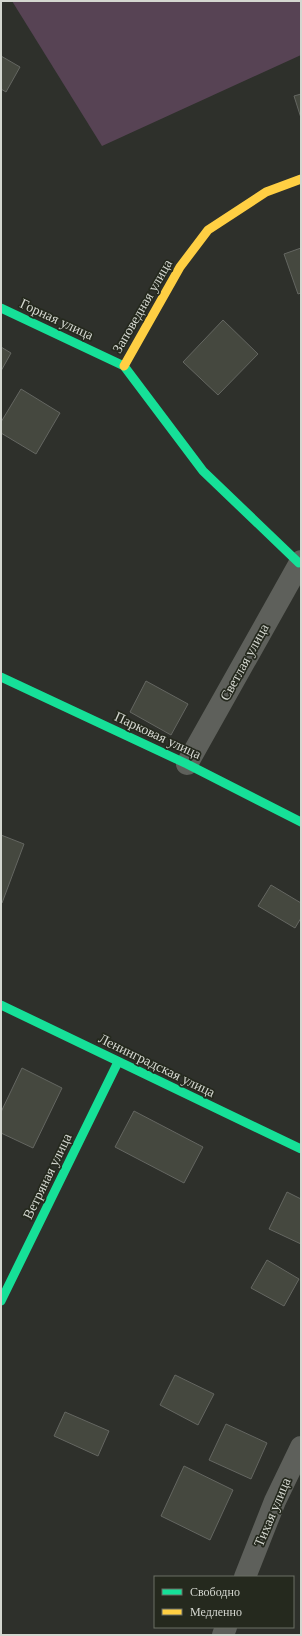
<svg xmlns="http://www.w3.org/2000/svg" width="302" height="1636" font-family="Georgia,serif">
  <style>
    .green { fill: #574354 }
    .building { fill: #45483f; stroke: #646661 }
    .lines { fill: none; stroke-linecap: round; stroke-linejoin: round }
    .street { stroke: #5e605b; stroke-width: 22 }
    .fast { stroke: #16e098; stroke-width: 9 }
    .slow { stroke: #ffcf43; stroke-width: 9 }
    .labels { text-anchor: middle; stroke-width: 3.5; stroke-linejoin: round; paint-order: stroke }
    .street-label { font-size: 14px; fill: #d4d7d0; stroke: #25291e }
  </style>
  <rect width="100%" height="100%" fill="#2e302b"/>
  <path class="green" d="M12,1h289v54l-199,91z"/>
  <path class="building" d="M1,56l19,11 -14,25 -5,-3z
    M301,94v24l-7,-22z
    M301,248v45l-3,1 -14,-40z
    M223,320l35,34 -40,41 -35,-33z
    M1,347l10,6 -10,18z
    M21,389l39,24 -24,41 -35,-21v-11z
    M146,681l42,23 -17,31 -41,-23z
    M1,835l23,9 -22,59h-1z
    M271,885l30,18v15l-6,10 -37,-22z
    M22,1068l40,20 -29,60 -32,-15v-21z
    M134,1111l69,36 -19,36 -69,-36z
    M287,1192l14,7v45l-32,-15z
    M267,1260l32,19 -15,27 -33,-18z
    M175,1375l39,19 -16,31 -38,-20z
    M65,1412l44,19 -11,25 -44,-20z
    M226,1424l41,19 -16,36 -42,-19z
    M184,1466l49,24 -23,50 -49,-24z"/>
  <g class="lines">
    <path class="street" d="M187,764l114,-203
      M245,1577l30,-76 26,-54
      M223,1635l3,-8"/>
    <path class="fast" d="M1,308l123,58 79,105 96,92
      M1,677l186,87 114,58
      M1,1005l300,144
      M1,1301l117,-239"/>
    <path class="slow" d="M124,366l56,-99 28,-37 58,-38 35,-13"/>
  </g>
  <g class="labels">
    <g class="street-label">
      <text transform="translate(142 306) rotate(-60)" y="5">Заповедная улица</text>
      <text transform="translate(57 319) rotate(25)" y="5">Горная улица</text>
      <text transform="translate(244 662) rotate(-61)" y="5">Светлая улица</text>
      <text transform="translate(158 735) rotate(25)" y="5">Парковая улица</text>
      <text transform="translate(157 1065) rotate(26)" y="5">Ленинградская улица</text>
      <text transform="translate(47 1176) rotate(-64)" y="5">Ветряная улица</text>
      <text transform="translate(272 1512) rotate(-67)" y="5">Тихая улица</text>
    </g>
  </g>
  <rect width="302" height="1636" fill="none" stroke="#d4d7d0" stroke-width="4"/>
  <rect x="154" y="1576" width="140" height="52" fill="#25291e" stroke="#6b6f65"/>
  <rect x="162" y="1589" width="20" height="6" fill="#16e098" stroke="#6b6f65"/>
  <text x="190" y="1596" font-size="12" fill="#d4d7d0">Свободно</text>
  <rect x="162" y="1609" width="20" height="6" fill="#ffcf43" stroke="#6b6f65"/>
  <text x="190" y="1616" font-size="12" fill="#d4d7d0">Медленно</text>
</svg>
